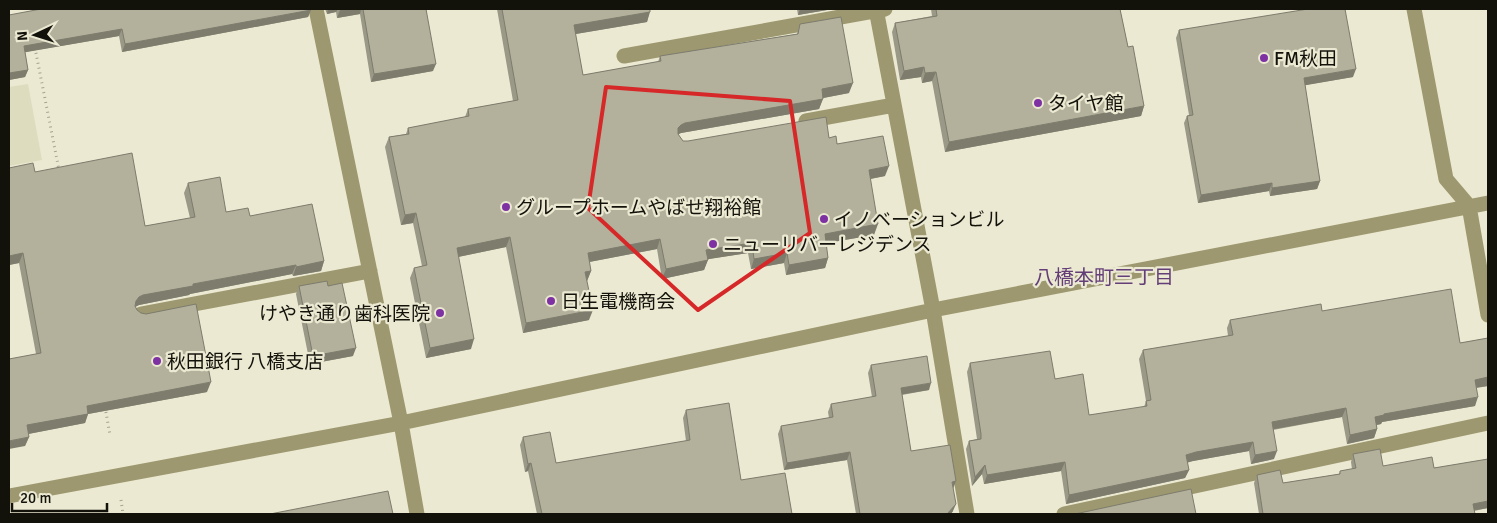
<svg xmlns="http://www.w3.org/2000/svg" width="1497" height="523" font-family="Signika,'Noto Sans JP',sans-serif">
  <style>
    .built { fill: #dedcbe }
    .lines { fill: none; stroke-linecap: round; stroke-linejoin: round }
    .path { stroke: #a5a392; stroke-width: 3; stroke-dasharray: 1 4; stroke-linecap: butt }
    .minor { stroke: #9d986f; stroke-width: 15 }
    .wall { fill: #9a9886 }
    .shaded-wall { fill: #7d7c6d }
    .building { fill: #b3b19c; stroke: #7d7c6d }
    .marked { fill: none; stroke: #d62828; stroke-width: 4; stroke-linejoin: round }
    .poi-dot { fill: #7e31a2; stroke: #ebe9d2; stroke-width: 2 }
    .labels { text-anchor: middle; stroke-width: 4.5; stroke-linejoin: round; paint-order: stroke }
    .poi-label { font-size: 19px; fill: #12110a; stroke: #ebe9d2; text-anchor: start }
    .neighbourhood-label { font-size: 20px; fill: #633e77; stroke: #ebe9d2 }
  </style>
  <rect width="100%" height="100%" fill="#ebe9d2"/>
  <path class="built" d="M28,84l14,76 -33,6v-79z"/>
  <g class="lines">
    <path class="path" d="M35,48l24,122
      M105,407l5,28
      M121,500l2,14"/>
    <path class="minor" d="M316,9l85,414 16,91
      M876,9l57,301 34,204
      M1414,9l32,170 23,27 19,109
      M624,56l261,-47
      M806,121l88,-16
      M141,314l229,-43
      M9,496l392,-73 532,-113 555,-107
      M1064,514l424,-91"/>
  </g>
  <path class="wall" d="M41,9l270,1 -3,7 -186,35 -3,-16 -94,16 3,18 -3,7 -16,3z
    M325,9h101l7,62 -62,11 -11,-68 -23,4 -1,-6 -9,2z
    M497,9h153l-3,13 -72,12 8,41 75,-13 2,-6 137,-22 3,-10 49,69 -26,5 -4,11 -138,24 -3,1 5,7h5l141,-3 56,38 -15,3 4,56 -48,8 2,15 -3,10 -39,7 -2,-12 -33,6 -3,-16 -40,6 -4,11 -42,9 -5,-30 -68,13 2,9 -4,10 2,39 -66,13 -17,-86 -48,10 13,92 -45,9 -16,-80 4,-10 8,-2 -9,-43 -12,2 -16,-78 4,-10 17,-3 2,-6 57,-11 3,-8 45,-8z
    M797,9h36l-35,6z
    M931,9h189l8,38 16,59 -3,10 -196,36 -13,-71 -10,2 -1,-6 -21,3 -8,-48 3,-9 37,-7z
    M1179,30l174,47 -48,8 15,96 -3,8 -47,7 -1,-5 -71,12 -14,-80 3,-7 2,-1 -13,-77z
    M9,168l26,4 110,54 45,-8 -6,-25 4,-10 38,29 24,4 74,45 -3,10 -28,5 -1,-2 -102,20 -1,1 -50,10 -4,2 2,3 70,82 -119,22 -3,9 -57,11 1,3 -4,9 11,-92 -17,-91 -10,2z
    M299,286h29l25,70 -43,8 -14,-70z
    M1322,311l138,32 28,-5v48l-11,2 -2,18 -93,16 -1,2 -5,1 1,4 -3,9 -27,6 -5,-27 -69,13 1,29 -23,5 -2,-13 -56,10 -6,1 2,8 -4,8 -119,26 -5,-33 -77,13 -2,-10 -10,12 -6,-37 3,-8 8,-2 -10,-67 3,-9 85,16 34,36 55,-8 2,-6 -7,-42 4,-9 85,-14 -1,-8 3,-8z
    M871,365l58,25 -27,5 9,56 42,38v22l-2,3h-95l-9,-54 -63,10 -6,-36 3,-8 48,-8 -1,-6 3,-8 41,-7 -4,-24z
    M686,410l55,70 51,34h-255l-9,-43 -3,1 -5,-27 3,-8 33,26 130,-22 -3,-23z
    M1353,454l30,12 51,2 54,-9v49l-14,3 1,3h-216l-5,-31 3,-8 26,8 56,-9 1,-3 12,-2 -1,-7z"/>
  <path class="shaded-wall" d="M328,9h10l-2,3 -9,2z
    M348,9h13l-1,5 -23,4 3,-8z
    M800,9h33l-35,6z
    M311,10l-3,7 -186,35 3,-8z
    M650,12l-3,10 -77,13 4,-10z
    M122,29l-3,7 -98,17 3,-7z
    M436,64l-3,7 -62,11 3,-8z
    M924,67l-3,10 -21,3 4,-9z
    M1356,69l-3,8 -52,9 3,-8z
    M28,70l-3,7 -16,3v-7z
    M936,72l-4,9 -10,2 3,-10z
    M853,83l-4,10 -31,6 4,-10z
    M823,99l-4,10 -138,24 -4,2 1,-7 3,-3 4,-2z
    M1144,106l-3,10 -196,36 4,-10z
    M889,166l-4,10 -20,4 4,-10z
    M1320,181l-3,8 -47,7 2,-8z
    M1272,183l-3,8 -71,12 3,-8z
    M416,213l-3,10 -12,2 4,-10z
    M878,224l-4,11 -53,9 4,-10z
    M510,237l-4,10 -53,11 4,-10z
    M660,239l-3,10 -73,14 4,-10z
    M752,243l-4,10 -45,7 3,-10z
    M23,253l-4,10 -10,2v-9z
    M787,253l-3,10 -33,6 3,-10z
    M828,258l-3,10 -39,7 3,-10z
    M708,260l-4,10 -42,9 4,-10z
    M324,261l-3,10 -28,5 3,-9z
    M296,265l-4,9 -102,20 -1,1 -50,10 -4,2 1,-6 3,-4 4,-2 50,-11z
    M591,271l-4,10 -2,-9z
    M593,310l-4,10 -66,13 3,-10z
    M474,339l-3,10 -45,9 4,-10z
    M356,348l-3,8 -43,8 3,-8z
    M1488,377v9l-16,2 3,-8z
    M211,382l-4,10 -119,22 -3,9 -62,12 4,-10 60,-19z
    M931,383l-2,7 -31,5 3,-7z
    M1478,397l-3,9 -93,16 -1,2 -9,2 3,-9 9,-3z
    M1346,408l-4,9 -73,13 3,-8z
    M1377,429l-3,9 -27,6 3,-9z
    M29,437l-4,9 -16,3v-8z
    M1253,442l-4,9 -56,10 -10,3 3,-9 10,-3z
    M1277,451l-3,8 -23,5 4,-9z
    M850,452l-3,8 -63,10 3,-7z
    M1065,462l-4,9 -77,13 3,-9z
    M531,463l-3,8 -3,1 3,-8z
    M985,465l-3,9 -10,12 3,-9z
    M1189,470l-4,8 -119,26 3,-9z
    M956,481l-3,8 -1,-7z
    M1488,501v7l-18,3 3,-7z
    M956,504l-3,7 -2,3h-4z"/>
  <path class="building" d="M41,9h270v1l-186,34 -3,-15 -98,17 4,24 -19,3v-58z
    M363,9h63l10,55 -62,10z
    M502,9h148v3l-76,13 9,50 78,-14 -1,-5 138,-22 2,-10 41,-7 12,66 -31,6 1,10 -138,24 -4,2 -3,3v6l5,7h5l138,-24 3,21 7,-2 1,8 46,-8 6,30 -20,4 9,54 -53,10 3,24 -39,7 -2,-12 -33,6 -2,-16 -46,7 2,10 -42,9 -6,-30 -72,14 3,18 -6,1 8,38 -67,13 -16,-86 -53,11 17,91 -44,9 -16,-80 13,-3 -11,-52 -11,2 -16,-78 20,-3 -1,-6 61,-12 -1,-7 50,-9z
    M936,9h184l8,38 5,-1 11,60 -195,36 -13,-70 -11,1 -1,-6 -20,4 -9,-48 42,-7z
    M1308,9h37l11,60 -52,9 16,103 -48,7v-5l-71,12 -14,-79 6,-1 -14,-85z
    M132,153l13,73 50,-9 -7,-34 32,-6 6,35 22,-4 2,8 62,-12 12,57 -28,6v-2l-103,19v2l-50,9 -4,2 -3,4 -1,5 2,4 4,3 5,1 50,-10 15,78 -124,24 1,8 -61,11 2,12 -20,4v-82l32,-6 -18,-100 -14,3v-88l24,-5 2,9z
    M327,281l1,5 14,-3 14,65 -43,8 -14,-70z
    M1451,289l9,54 28,-5v39l-13,3 3,17 -94,17v1l-9,2 2,12 -27,6 -4,-27 -74,14 5,29 -22,4 -2,-13 -57,10 -10,3 3,15 -120,25 -4,-33 -78,13 -2,-10 -10,12 -6,-36 12,-2v-5l-11,-71 80,-12 5,28 28,-5 6,41 58,-9 -1,-5 5,-1 -8,-50 90,-15 -3,-15 91,-16 1,7z
    M927,356l4,27 -30,5 10,63 39,-6 6,36 -4,1 4,22 -9,10h-87l-10,-62 -63,11 -6,-37 52,-9 -2,-13 45,-8 -5,-31z
    M729,403l12,77 44,-7 7,41h-250l-11,-51 -3,1 -5,-27 27,-5 6,31 134,-23 -4,-30z
    M1380,449l3,17 49,-9 2,11 54,-9v42l-15,3 2,10h-212l-6,-39 23,-5 3,13 57,-9v-3l16,-3 -3,-14z
    M1191,489l5,25h-121z
    M388,491l5,23h-123z"/>
  <path class="marked" d="M606,87l184,14 20,132 -112,77 -110,-102z"/>
  <g class="poi-dot">
    <circle cx="1264" cy="58" r="5"/>
    <circle cx="1038" cy="103" r="5"/>
    <circle cx="506" cy="207" r="5"/>
    <circle cx="824" cy="219" r="5"/>
    <circle cx="713" cy="244" r="5"/>
    <circle cx="551" cy="301" r="5"/>
    <circle cx="440" cy="313" r="5"/>
    <circle cx="157" cy="361" r="5"/>
  </g>
  <g class="labels">
    <g class="poi-label">
      <text x="1274" y="65">FM秋田</text>
      <text x="1048" y="110">タイヤ館</text>
      <text x="516" y="214">グループホームやばせ翔裕館</text>
      <text x="834" y="226">イノベーションビル</text>
      <text x="723" y="251">ニューリバーレジデンス</text>
      <text x="561" y="308">日生電機商会</text>
      <text x="430" y="320" text-anchor="end">けやき通り歯科医院</text>
      <text x="167" y="368">秋田銀行 八橋支店</text>
    </g>
    <g class="neighbourhood-label">
      <text x="1104" y="284">八橋本町三丁目</text>
    </g>
  </g>
  <rect width="1497" height="523" fill="none" stroke="#12110a" stroke-width="20"/>
  <g transform="translate(35 35) rotate(266)" stroke="#ebe9d2" stroke-width="4" paint-order="stroke">
  <path d="M0-4L9 19L0 12L-9 19Z" fill="#12110a"/>
  <text y="-8" font-size="14" font-weight="bold" text-anchor="middle" fill="#12110a">N</text>
  </g>
  <path d="M12 503v8h95v-8" fill="none" stroke="#12110a" stroke-width="2.5"/>
  <text x="20" y="503" font-size="15" fill="#12110a" stroke="#ebe9d2" stroke-width="4" paint-order="stroke">20 m</text>
</svg>
